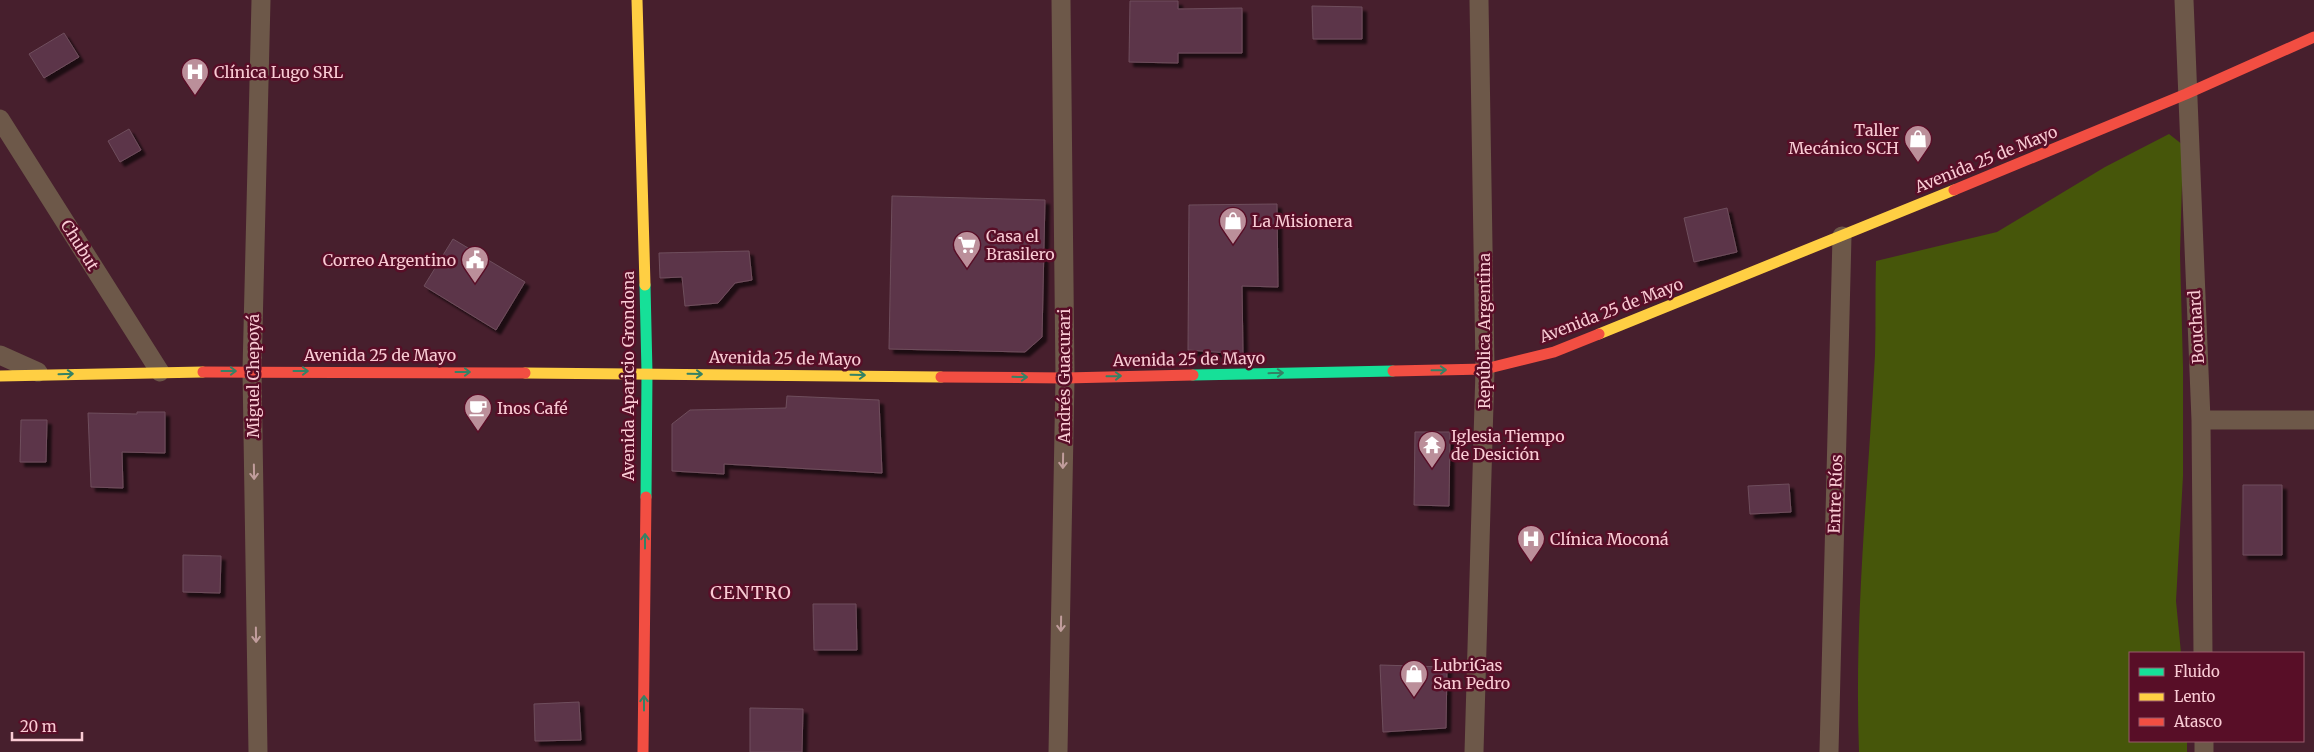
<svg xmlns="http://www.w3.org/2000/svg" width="2314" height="752" font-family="Merriweather,serif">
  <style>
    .green { fill: #46560a }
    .building { fill: #5c3548; stroke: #6f4e5d; filter: url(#shadow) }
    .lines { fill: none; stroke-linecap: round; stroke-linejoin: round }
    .street { stroke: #6d5849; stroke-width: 19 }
    .fast { stroke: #16e098; stroke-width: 11 }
    .slow { stroke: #ffcf43; stroke-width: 11 }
    .jam { stroke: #f24e42; stroke-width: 11 }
    .oneway { stroke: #348265 }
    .oneway2 { stroke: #c19d9c }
    .labels { text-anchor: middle; stroke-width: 5; stroke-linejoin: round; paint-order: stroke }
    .poi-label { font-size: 16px; fill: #f9cbd4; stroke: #580e27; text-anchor: start }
    .street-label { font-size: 16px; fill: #f9cbd4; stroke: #580e27 }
    .neighbourhood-label { font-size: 18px; letter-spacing: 1px; fill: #f9cbd4; stroke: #580e27 }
  </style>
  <defs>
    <filter id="shadow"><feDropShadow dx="4.5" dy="4.5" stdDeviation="1" flood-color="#0009"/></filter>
  </defs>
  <rect width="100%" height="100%" fill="#471f2d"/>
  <path class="green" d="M2169,134l14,11 -3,109 3,113v109l-7,125 5,52h-51v88h57v11h-328c-5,-133 9,-264 16,-397 1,-31 0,-63 1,-94l121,-29 108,-65z"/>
  <path class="building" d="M1130,1h48v8l64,-1v45h-64v10l-49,-1z
    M1312,6l50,1v32h-49z
    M64,33l15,24 -35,21 -15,-24z
    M129,129l12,21 -21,12 -12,-21z
    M892,196l153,4 -3,137 -17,15 -136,-3z
    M1277,204l1,83 -36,-1 1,68 -55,-4 1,-145z
    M1727,208l10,44 -43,10 -10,-44z
    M453,239l72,43 -29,48 -72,-44z
    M749,251l3,29 -17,3 -17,20 -33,3 -3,-29 -22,1 -1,-25z
    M787,396l92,4 3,73 -158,-9v10l-52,-3v-47l18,-14 96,-2z
    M137,412h28v41l-43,-1 1,36 -32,-1 -3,-74 49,1z
    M21,420h26l-1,42h-26z
    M1415,432h35l-1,74 -35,-1z
    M1789,484l2,28 -41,2 -2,-28z
    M2243,485h39v70h-39z
    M183,555l38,1 -1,37 -37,-1z
    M813,604h43l1,46h-43z
    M1380,665l67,2 -1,61 -63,4z
    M579,702l2,38 -46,1 -1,-37z
    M750,708l53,1 -1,43h-52z"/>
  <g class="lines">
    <path class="street" d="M2184,0l17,420 2,233
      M0,119l160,253
      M0,355l38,17
      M2201,420h113
      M2204,741v11
      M258,752l-6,-381 9,-371
      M1058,752l7,-374 -4,-378
      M1474,752l11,-383 -6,-369
      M1829,752l13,-516"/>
    <path class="fast" d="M645,285l2,88 -1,124
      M1193,375l200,-4"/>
    <path class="slow" d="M637,0l8,285
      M1599,334l355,-144
      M525,373l416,4
      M0,376l203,-4"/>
    <path class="jam" d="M1954,190l232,-96 128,-57
      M1393,371l92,-2 69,-17 45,-18
      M203,372l322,1
      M941,377l124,1 128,-3
      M643,752l3,-255"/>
  </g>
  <defs><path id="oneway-shaft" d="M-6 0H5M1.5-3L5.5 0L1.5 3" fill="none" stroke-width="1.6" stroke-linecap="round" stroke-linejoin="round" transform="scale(1.25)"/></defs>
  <g class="oneway">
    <use href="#oneway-shaft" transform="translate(1439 370) rotate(-1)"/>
    <use href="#oneway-shaft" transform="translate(229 371)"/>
    <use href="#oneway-shaft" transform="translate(301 371)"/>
    <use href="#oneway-shaft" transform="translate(463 372)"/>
    <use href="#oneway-shaft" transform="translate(1276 373) rotate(-1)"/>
    <use href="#oneway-shaft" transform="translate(66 374) rotate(-2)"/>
    <use href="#oneway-shaft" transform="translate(695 374) rotate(1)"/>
    <use href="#oneway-shaft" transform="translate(858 375) rotate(1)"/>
    <use href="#oneway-shaft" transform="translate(1114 376) rotate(-1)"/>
    <use href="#oneway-shaft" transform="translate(1020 377) rotate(1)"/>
    <use href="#oneway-shaft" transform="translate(645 541) rotate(-90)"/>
    <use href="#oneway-shaft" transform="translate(644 703) rotate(-90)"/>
  </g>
  <g class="oneway2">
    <use href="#oneway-shaft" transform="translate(1063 461) rotate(91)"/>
    <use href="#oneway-shaft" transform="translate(254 472) rotate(89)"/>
    <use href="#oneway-shaft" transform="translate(1061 624) rotate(91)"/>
    <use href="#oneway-shaft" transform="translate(256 635) rotate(89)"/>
  </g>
  <defs>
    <symbol id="hospital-pin" viewBox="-11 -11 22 30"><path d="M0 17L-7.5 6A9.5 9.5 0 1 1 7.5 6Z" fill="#bb8f9a" stroke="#580e27"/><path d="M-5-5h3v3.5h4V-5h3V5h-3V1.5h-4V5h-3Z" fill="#fff"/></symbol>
    <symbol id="shop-pin" viewBox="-11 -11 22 30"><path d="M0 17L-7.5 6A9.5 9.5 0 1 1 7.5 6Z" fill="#bb8f9a" stroke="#580e27"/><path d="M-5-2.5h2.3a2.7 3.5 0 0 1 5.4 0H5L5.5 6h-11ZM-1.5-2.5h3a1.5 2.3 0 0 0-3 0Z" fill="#fff"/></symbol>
    <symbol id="supermarket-pin" viewBox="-11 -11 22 30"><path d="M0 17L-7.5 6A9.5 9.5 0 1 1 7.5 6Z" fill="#bb8f9a" stroke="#580e27"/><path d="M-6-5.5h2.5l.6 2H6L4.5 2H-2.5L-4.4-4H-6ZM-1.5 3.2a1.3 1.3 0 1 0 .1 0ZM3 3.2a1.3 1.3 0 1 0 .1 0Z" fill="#fff"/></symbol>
    <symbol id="civic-pin" viewBox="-11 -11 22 30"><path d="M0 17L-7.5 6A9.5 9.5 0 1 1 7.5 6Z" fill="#bb8f9a" stroke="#580e27"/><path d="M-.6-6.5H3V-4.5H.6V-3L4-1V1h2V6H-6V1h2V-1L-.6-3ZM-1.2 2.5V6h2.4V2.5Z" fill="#fff"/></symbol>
    <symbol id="cafe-pin" viewBox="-11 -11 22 30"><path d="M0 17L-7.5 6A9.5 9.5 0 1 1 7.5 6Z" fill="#bb8f9a" stroke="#580e27"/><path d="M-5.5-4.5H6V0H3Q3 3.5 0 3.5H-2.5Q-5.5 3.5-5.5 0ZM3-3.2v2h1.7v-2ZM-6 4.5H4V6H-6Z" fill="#fff"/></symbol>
    <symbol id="temple-pin" viewBox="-11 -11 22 30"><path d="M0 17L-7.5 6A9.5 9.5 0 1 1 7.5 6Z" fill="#bb8f9a" stroke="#580e27"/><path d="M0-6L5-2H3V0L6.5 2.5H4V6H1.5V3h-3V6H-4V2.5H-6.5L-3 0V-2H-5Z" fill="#fff"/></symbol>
  </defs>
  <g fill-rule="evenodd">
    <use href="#hospital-pin" x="179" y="56" width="32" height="43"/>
    <use href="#shop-pin" x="1902" y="123" width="32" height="43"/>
    <use href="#shop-pin" x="1217" y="205" width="32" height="43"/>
    <use href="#supermarket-pin" x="951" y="229" width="32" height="43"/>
    <use href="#civic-pin" x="459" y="244" width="32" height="43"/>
    <use href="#cafe-pin" x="462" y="392" width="32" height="43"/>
    <use href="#temple-pin" x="1416" y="429" width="32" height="43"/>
    <use href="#hospital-pin" x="1515" y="523" width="32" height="43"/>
    <use href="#shop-pin" x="1398" y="658" width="32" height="43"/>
  </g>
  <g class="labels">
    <g class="poi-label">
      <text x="214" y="78">Clínica Lugo SRL</text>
      <text x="1899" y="136" text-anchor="end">Taller<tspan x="1899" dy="18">Mecánico SCH</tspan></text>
      <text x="1252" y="227">La Misionera</text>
      <text x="986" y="242">Casa el<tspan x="986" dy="18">Brasilero</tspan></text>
      <text x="456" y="266" text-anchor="end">Correo Argentino</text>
      <text x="497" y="414">Inos Café</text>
      <text x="1451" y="442">Iglesia Tiempo<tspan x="1451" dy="18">de Desición</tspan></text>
      <text x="1550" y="545">Clínica Moconá</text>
      <text x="1433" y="671">LubriGas<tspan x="1433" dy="18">San Pedro</tspan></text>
    </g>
    <g class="street-label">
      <text transform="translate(1986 159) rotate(-22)" y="6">Avenida 25 de Mayo</text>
      <text transform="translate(80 245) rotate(58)" y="6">Chubut</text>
      <text transform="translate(1611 310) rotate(-21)" y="6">Avenida 25 de Mayo</text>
      <text transform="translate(2196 327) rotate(-93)" y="6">Bouchard</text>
      <text transform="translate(1484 331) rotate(-90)" y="6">República Argentina</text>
      <text x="380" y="361">Avenida 25 de Mayo</text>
      <text transform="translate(785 358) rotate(1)" y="6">Avenida 25 de Mayo</text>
      <text transform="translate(1189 359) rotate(-1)" y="6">Avenida 25 de Mayo</text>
      <text transform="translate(253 376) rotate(-90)" y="6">Miguel Chepoyá</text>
      <text transform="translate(628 376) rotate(-90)" y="6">Avenida Aparicio Grondona</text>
      <text transform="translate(1064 376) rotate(-90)" y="6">Andrés Guacurari</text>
      <text transform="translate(1835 494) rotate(-88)" y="6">Entre Ríos</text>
    </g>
    <g class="neighbourhood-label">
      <text x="751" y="599">CENTRO</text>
    </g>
  </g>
  <rect x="2129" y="652" width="175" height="90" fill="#580e27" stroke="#985a6c"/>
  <rect x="2139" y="668" width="25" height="8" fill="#16e098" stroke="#985a6c"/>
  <text x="2174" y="677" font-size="15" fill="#f9cbd4">Fluido</text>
  <rect x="2139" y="693" width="25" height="8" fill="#ffcf43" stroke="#985a6c"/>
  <text x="2174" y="702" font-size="15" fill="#f9cbd4">Lento</text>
  <rect x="2139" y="718" width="25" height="8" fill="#f24e42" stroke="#985a6c"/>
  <text x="2174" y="727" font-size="15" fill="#f9cbd4">Atasco</text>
  <path d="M12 732v8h70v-8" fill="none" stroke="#f9cbd4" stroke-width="2.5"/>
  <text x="20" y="732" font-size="15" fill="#f9cbd4" stroke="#580e27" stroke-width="4" paint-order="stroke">20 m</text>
</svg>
